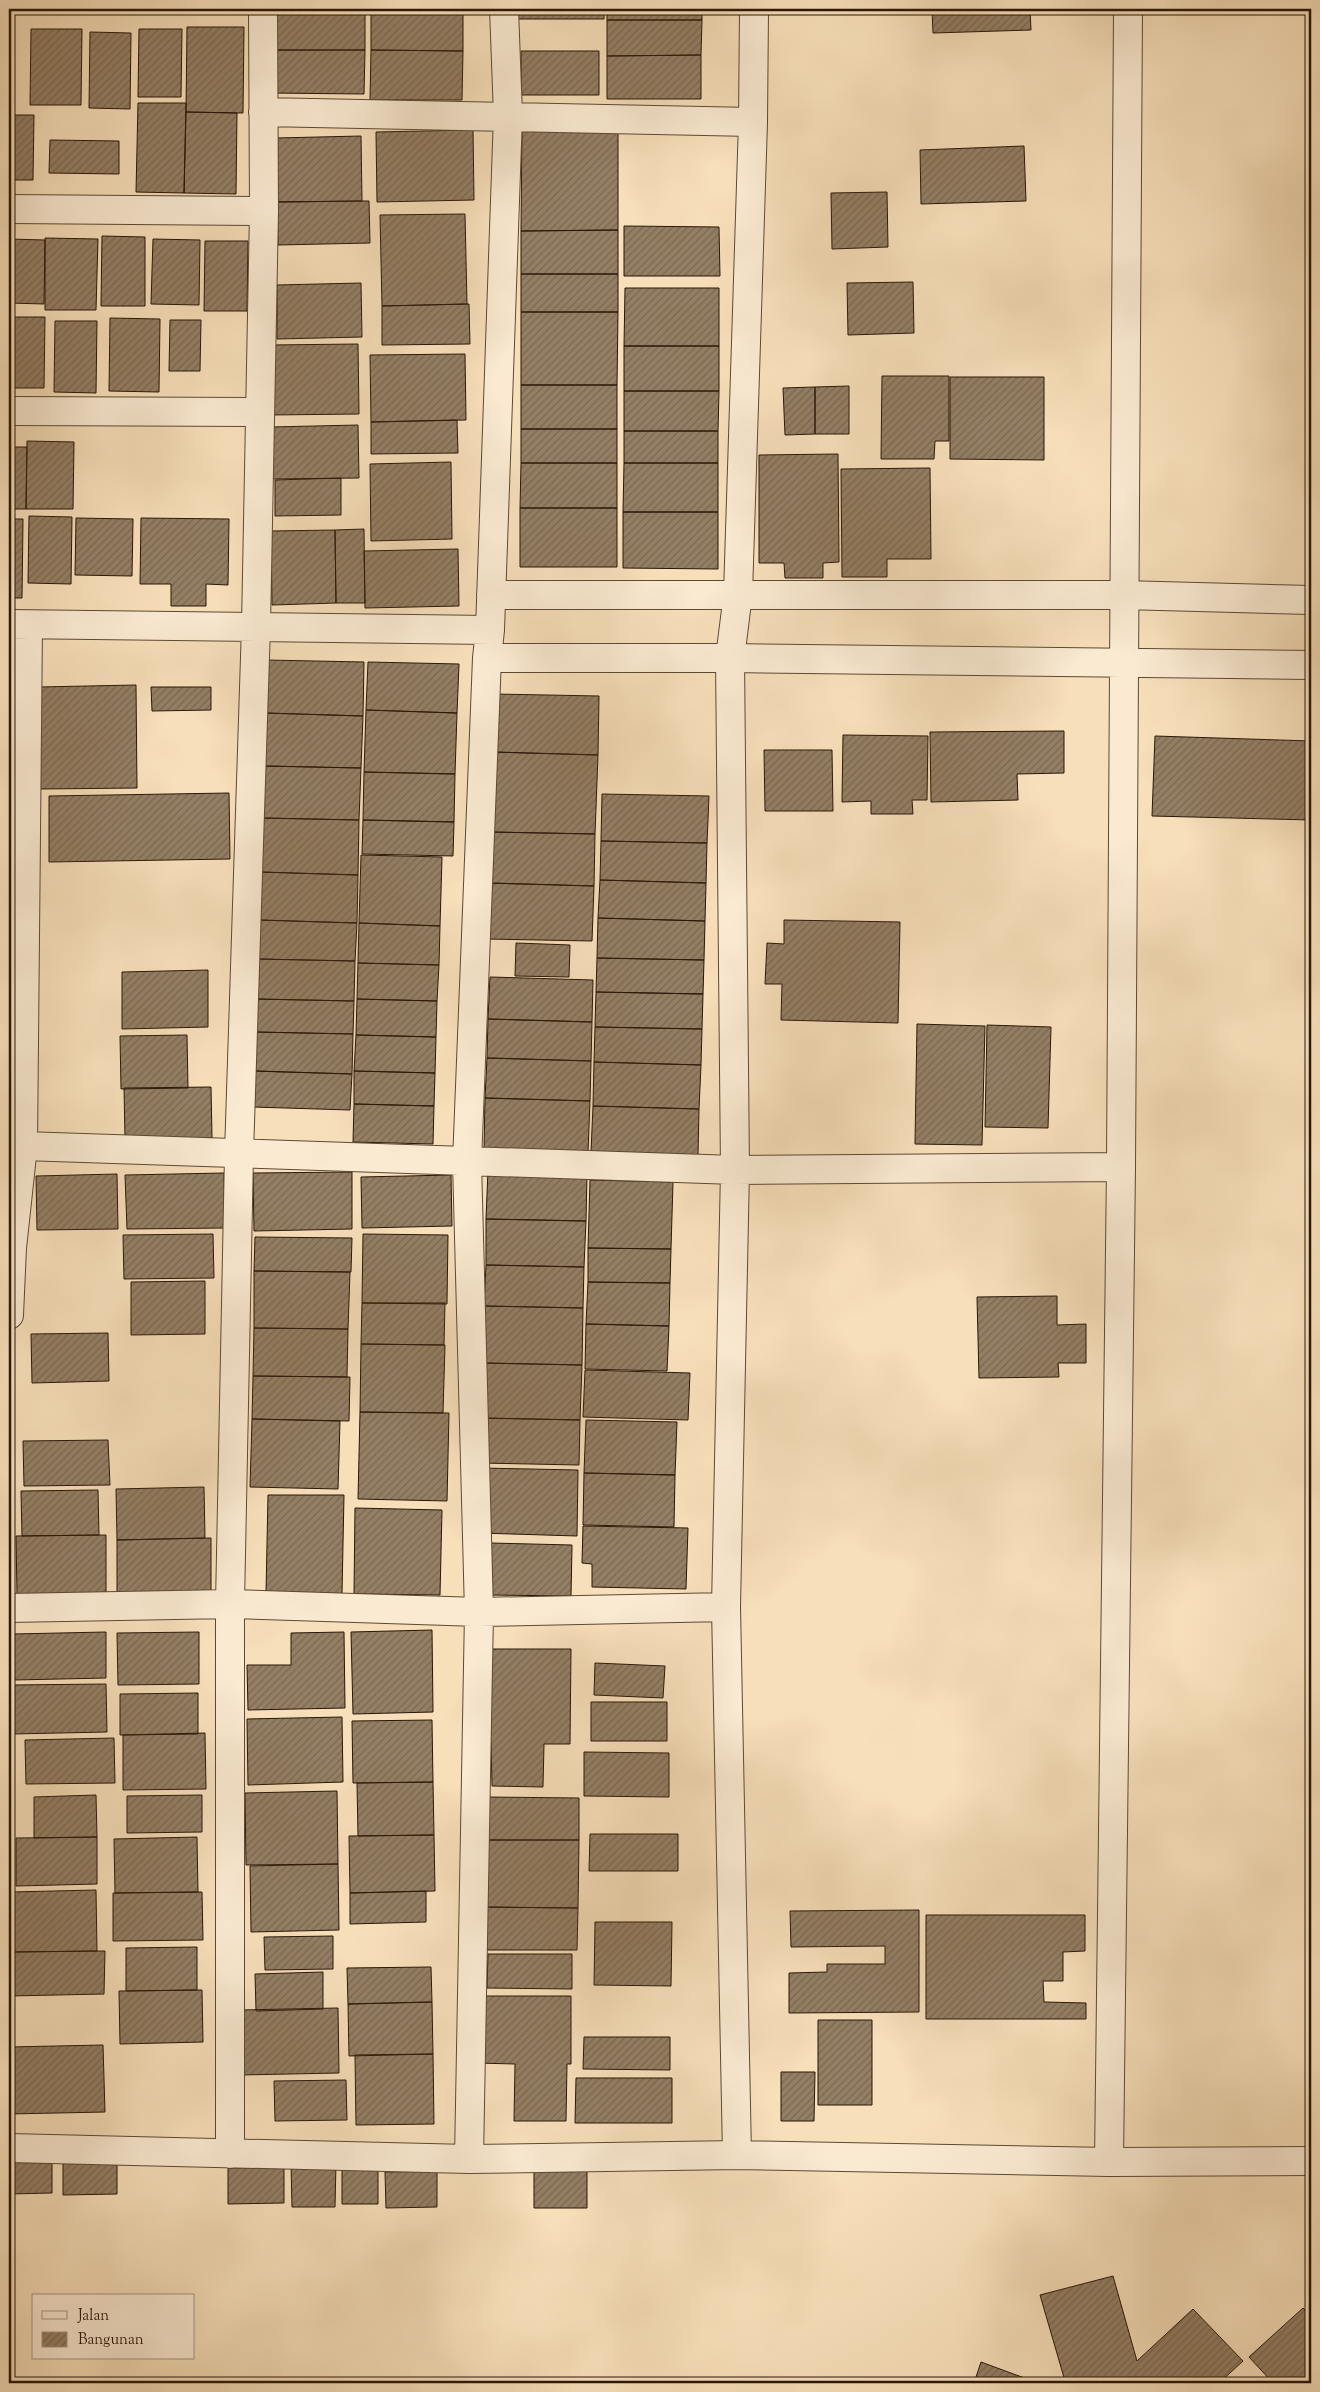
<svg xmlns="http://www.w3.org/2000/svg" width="1320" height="2392" font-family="'Sorts Mill Goudy',serif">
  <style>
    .building { fill: url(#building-hatch); stroke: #291709 }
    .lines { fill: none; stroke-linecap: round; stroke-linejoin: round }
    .minor-casing { stroke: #5c4935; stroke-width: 30 }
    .minor { stroke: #faead2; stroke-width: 28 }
  </style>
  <defs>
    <pattern id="building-hatch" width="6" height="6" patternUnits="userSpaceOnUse" patternTransform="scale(1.25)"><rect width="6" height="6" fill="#947f65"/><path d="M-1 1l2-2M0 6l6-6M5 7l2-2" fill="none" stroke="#796751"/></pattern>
  </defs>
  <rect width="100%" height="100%" fill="#f7dfba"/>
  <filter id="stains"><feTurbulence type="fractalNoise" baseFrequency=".004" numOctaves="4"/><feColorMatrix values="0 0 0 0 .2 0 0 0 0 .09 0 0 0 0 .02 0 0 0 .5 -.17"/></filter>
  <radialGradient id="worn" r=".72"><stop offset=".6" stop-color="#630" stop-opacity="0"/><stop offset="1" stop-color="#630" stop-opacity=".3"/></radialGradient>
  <path class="building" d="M272,9h93v41h-94z
    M371,9h93l-1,2h-92z
    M513,9h91v10h-91z
    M607,9h95v11h-95z
    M932,9h98l1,21 -98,3z
    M371,11h92v40l-92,-1z
    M607,20h95l-1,35 -94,1z
    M187,27h57l-1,86 -57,-1z
    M31,29h51l-1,76h-51z
    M139,29h43l-1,68h-43z
    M90,32l41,1 -1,76 -41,-1z
    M271,50h94l-1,44 -94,-1z
    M371,50l92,1 -1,49h-92z
    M521,51h78v44h-78z
    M701,55v44h-94v-43z
    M138,103h48l-2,90 -48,-1z
    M186,112l51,1 -1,81 -52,-1z
    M9,115h25l-1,65h-24z
    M522,127h96v103l-97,1z
    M473,130l1,70 -97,2 -1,-70z
    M361,136l1,65 -85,1 -1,-64z
    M50,140l69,1v33l-70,-1z
    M1024,146l2,55 -105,3 -1,-54z
    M887,192l1,55 -56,2 -1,-56z
    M362,201h7l1,42 -92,2 -1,-43z
    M465,214l2,90 -85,2 -2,-91z
    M624,226l95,1 1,49h-96z
    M618,230v44h-97v-43z
    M102,236l43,1v69h-44z
    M45,238l53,1 -2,71h-51z
    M9,239l36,1 -1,64 -35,-1z
    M153,239l47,1 -1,65 -48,-1z
    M205,241h43l-1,70h-43z
    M521,274h97v38h-97z
    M913,282l1,51 -66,2 -1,-52z
    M361,283l1,54 -85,2v-54z
    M625,288h94v58h-95z
    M467,304h2l1,40 -88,1v-39z
    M521,312h97l-1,73h-96z
    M9,317h36l-1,71h-35z
    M110,318l50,1 -1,73 -50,-1z
    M170,320h31l-1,51h-31z
    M55,321h42l-1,72 -42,-1z
    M358,344l1,70 -88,1 -1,-70z
    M624,346h95v45h-95z
    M465,354l1,66 -95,2 -1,-67z
    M882,376h67v65h-14l-1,18h-53z
    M950,377h94v83l-94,-1z
    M521,385h96v44h-96z
    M849,386v48h-34v-47z
    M815,387v47l-30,1 -2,-47z
    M624,391h95l-1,40h-94z
    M457,420l1,33 -87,1v-32z
    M358,425l1,53 -88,1 -1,-52z
    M521,429h96v34h-96z
    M624,431h94v32h-94z
    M27,441l47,1 -1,67h-47z
    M9,447h18l-1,62h-17z
    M838,454l1,108 -16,1v15h-38l-1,-15h-25v-108z
    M451,462l1,77 -81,2 -1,-77z
    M521,463h96v45h-97z
    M624,463h94v49h-95z
    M930,468l1,91h-44v18h-45l-1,-108z
    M341,478v37l-66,1v-36z
    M520,508h97v59h-97z
    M623,512h95v57l-95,-1z
    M29,516l43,1 -1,67 -43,-1z
    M76,518l57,1 -1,57 -57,-1z
    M141,518l88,1 -1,66 -22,-1v22h-35v-22h-31z
    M9,519h14l-1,79h-13z
    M364,529l1,74h-29l-1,-73z
    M335,530l1,73 -64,2 -1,-74z
    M458,549l1,57 -94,2 -1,-57z
    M267,660l97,2 -1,54 -98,-3z
    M368,662l91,2 -2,49 -91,-3z
    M136,685l1,103 -97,1 -1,-102z
    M151,687h60v23l-59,1z
    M494,694l105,2 -1,59 -105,-3z
    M366,710l91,3 -2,61 -91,-2z
    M265,713l98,3 -2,52 -97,-2z
    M1064,731v42l-47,1 1,26 -87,2 -1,-70z
    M843,735l85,1 -1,64h-15l1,14h-42v-13l-29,1z
    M1155,736l156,5v79l-159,-4z
    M764,750h68l1,61h-68z
    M493,752l105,3 -3,79 -105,-2z
    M264,766l97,2 -2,52 -97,-2z
    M364,772l91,2 -1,48 -91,-2z
    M229,793l1,66 -181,3v-66z
    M602,794l107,2 -2,47 -106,-2z
    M262,818l97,2 -1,55 -98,-3z
    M363,820l91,2 -1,34 -91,-2z
    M490,832l105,2 -1,52 -106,-3z
    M601,841l106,2 -1,40 -106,-3z
    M361,855l81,2 -2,69 -81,-3z
    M260,872l98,3 -1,48 -98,-3z
    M600,880l106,3 -1,38 -107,-3z
    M488,883l106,3 -2,55 -105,-2z
    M598,918l107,3 -1,39 -107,-2z
    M259,920l98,3 -2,38 -97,-2z
    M784,920l116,2 -2,101 -117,-3 1,-36h-17l2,-41 17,1z
    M359,923l81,3 -1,39 -81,-2z
    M516,943l54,2 -1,32 -54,-1z
    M597,958l107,2 -1,34 -107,-2z
    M258,959l97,2 -1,40 -98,-2z
    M358,963l81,2 -2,36 -80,-2z
    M208,970v57l-86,2v-57z
    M490,977l103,3 -1,42 -104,-3z
    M596,992l107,2 -1,35 -107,-2z
    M256,999l98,2 -1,33 -98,-2z
    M357,999l80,2 -1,36 -80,-2z
    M488,1019l104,3 -1,39 -104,-3z
    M917,1024l68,2 -3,119 -67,-1z
    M987,1025l64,2 -3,101 -63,-1z
    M595,1027l107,2 -1,36 -107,-3z
    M255,1032l98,2 -1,40 -98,-3z
    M187,1035l1,53 -67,1 -1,-53z
    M356,1035l80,2 -1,36 -81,-2z
    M487,1058l104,3 -1,40 -105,-3z
    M594,1062l107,3 -2,44 -106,-3z
    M254,1071l98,3 -2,36 -97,-3z
    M354,1071l81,2 -1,33 -80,-2z
    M211,1087l1,51 -87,1 -1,-51z
    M485,1098l105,3 -2,51 -104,-2z
    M354,1104l80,2 -1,38 -80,-2z
    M593,1106l106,3 -1,46 -107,-3z
    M488,1170l99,3 -1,48 -100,-2z
    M352,1172v57l-98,2 -1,-58z
    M224,1173l1,55 -98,1 -2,-54z
    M117,1174l1,55 -81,1 -1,-54z
    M451,1175l1,51 -90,2 -1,-51z
    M590,1180l83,2 -2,67 -83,-1z
    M486,1219l100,2 -2,46 -98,-2z
    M213,1234l1,44 -90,1 -1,-44z
    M363,1234l85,1 -1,69 -85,-1z
    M255,1237l97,1 -1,34 -97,-1z
    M588,1248l83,1 -1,34 -82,-1z
    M486,1265l98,2 -1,41 -99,-2z
    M254,1271l96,1 -2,57 -94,-1z
    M205,1281v53l-74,1v-53z
    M588,1282l82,1 -1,43 -83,-2z
    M1057,1296v29l29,-1v39h-28l1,14 -80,1 -2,-81z
    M362,1303h83l-1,42 -83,-1z
    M484,1306l99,2 -1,57 -99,-2z
    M586,1324l83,2 -2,45 -82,-2z
    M254,1328l94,1 -1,48 -94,-1z
    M108,1333l1,48 -77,2 -1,-49z
    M361,1344l84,1 -2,68 -83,-1z
    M483,1363l99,2 -2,55 -99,-2z
    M585,1370l105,3 -2,47 -105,-3z
    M253,1376l97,1 -1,44 -97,-2z
    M360,1412l89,1 -2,88 -89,-2z
    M481,1418l99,2 -1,45 -99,-2z
    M252,1419l88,2 -2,68 -88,-2z
    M586,1420l91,2 -2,53 -91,-2z
    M108,1440l2,45 -86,1 -1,-45z
    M481,1468l97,2 -1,66 -98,-3z
    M584,1473l91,2 -1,52 -91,-2z
    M204,1487l1,51 -88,2 -1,-51z
    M98,1490l1,45 -77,1 -1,-45z
    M268,1495h76l-2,99 -76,-1z
    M355,1508l87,2 -2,85 -86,-1z
    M583,1526l105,2 -2,61 -94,-2v-23l-10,-1z
    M106,1535v59l-89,1 -1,-59z
    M211,1538v54l-94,1v-53z
    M490,1543l82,2 -1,51 -82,-1z
    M432,1630l1,82 -80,2 -2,-82z
    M106,1632v46l-92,2 -1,-46z
    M199,1632v52l-81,1 -1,-52z
    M344,1632l1,76 -97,2 -1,-45h44v-32z
    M478,1649h93l-1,95h-26l-1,43 -51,-1 -1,-43 -13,1z
    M595,1663l70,3 -2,32 -69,-3z
    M106,1684l1,48 -95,2v-49z
    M198,1693v41l-78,1v-41z
    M591,1702h76v39h-76z
    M342,1717l1,65 -95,3 -1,-66z
    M432,1720l1,62 -80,1 -1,-62z
    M205,1733l1,56 -83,1v-55z
    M114,1738l1,45 -89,1 -1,-44z
    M584,1752l85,1v44l-85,-1z
    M433,1782l1,53 -76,1 -1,-53z
    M337,1791l1,73 -92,1 -1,-72z
    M96,1795l1,42 -63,1v-41z
    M202,1795v37l-75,1v-37z
    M487,1797l92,1v42h-93z
    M590,1834h88v37h-89z
    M434,1835l1,56 -85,2 -1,-57z
    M97,1837v47l-81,2v-48z
    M197,1837l1,55 -83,1 -1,-54z
    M481,1840h98l-1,68 -97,-1z
    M338,1864l1,66 -88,2 -1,-66z
    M96,1890l1,61 -85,1 -1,-60z
    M426,1891v31l-76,2v-31z
    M202,1892l1,48 -90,1v-48z
    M481,1907l97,1 -1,42h-97z
    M919,1910v102l-130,1v-40l38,-1v-8h58v-18l-94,1 -1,-36z
    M926,1915h159v36l-22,1v29h-20l1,21 42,1v16h-160z
    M595,1922h77l-1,64 -77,-1z
    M333,1936v33l-68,1 -1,-33z
    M197,1947v43l-71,1v-43z
    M105,1951l-1,43 -95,2v-44z
    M488,1954h84v35l-85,-1z
    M431,1967l1,35 -84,2 -1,-36z
    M323,1972v37l-67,2 -1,-37z
    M202,1990l1,52 -83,2 -1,-53z
    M478,1996h93v68h-4l-1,57h-52l1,-57 -39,-1z
    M432,2002l1,52 -84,2 -1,-52z
    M338,2008l1,65 -99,2 -1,-65z
    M818,2020h54v85h-54z
    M584,2037h86v33l-87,-1z
    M103,2045l2,67 -96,2v-67z
    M433,2054l1,70 -78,1 -1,-70z
    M781,2072h34l-1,49h-33z
    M576,2078h96v45h-97z
    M346,2080l1,40 -72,1 -1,-40z
    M117,2159v35l-54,1v-35z
    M9,2162h43v31l-43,1z
    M336,2163l-1,44h-43l-1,-43z
    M284,2167v36l-56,1v-36z
    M342,2167h36v37h-36z
    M534,2167h53v41h-53z
    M437,2171v36l-51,1 -1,-36z
    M1113,2276l24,85 56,-52 50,52 -24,22h-156l2,-2 -25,-86z
    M1303,2308l8,8v67h-38l-24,-26z
    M981,2362l57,21h-64z"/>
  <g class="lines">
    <defs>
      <path id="minor" d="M263,112l490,10
        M9,209l255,2
        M9,411l250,1
        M491,595h632l188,5
        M10,624l480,6
        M487,658h243l581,7
        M23,1146l712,24 386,-3
        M9,1315l3,-67 11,-102 5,-521
        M9,1608l221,-4 249,8 247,-5
        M9,2148l460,11 268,-4 372,7 202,-1
        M230,2154v-550l9,-450 17,-528 8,-415 -1,-202
        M737,2155l-11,-548 9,-437 -5,-512 8,-64 15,-472 1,-113
        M469,2159l10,-547 -12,-450 20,-504 3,-28 18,-515 -4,-106
        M1109,2162l12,-995 7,-1158"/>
    </defs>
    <use href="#minor" class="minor-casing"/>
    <use href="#minor" class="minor"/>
  </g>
  <rect width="1320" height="2392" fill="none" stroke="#f7dfba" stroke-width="30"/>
  <rect x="10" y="10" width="1300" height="2372" fill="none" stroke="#291709" stroke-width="2.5"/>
  <rect x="15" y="15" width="1290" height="2362" fill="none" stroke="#291709"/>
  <rect x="32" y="2294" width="162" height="65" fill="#faead2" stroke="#a69682"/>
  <rect x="42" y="2311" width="25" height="8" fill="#faead2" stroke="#a69682"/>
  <text x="78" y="2320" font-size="15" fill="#291709">Jalan</text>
  <rect x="42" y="2332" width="25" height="15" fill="url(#building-hatch)" stroke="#a69682"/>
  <text x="78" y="2344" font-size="15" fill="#291709">Bangunan</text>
  <rect width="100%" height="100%" filter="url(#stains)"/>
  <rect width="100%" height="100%" fill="url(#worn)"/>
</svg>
